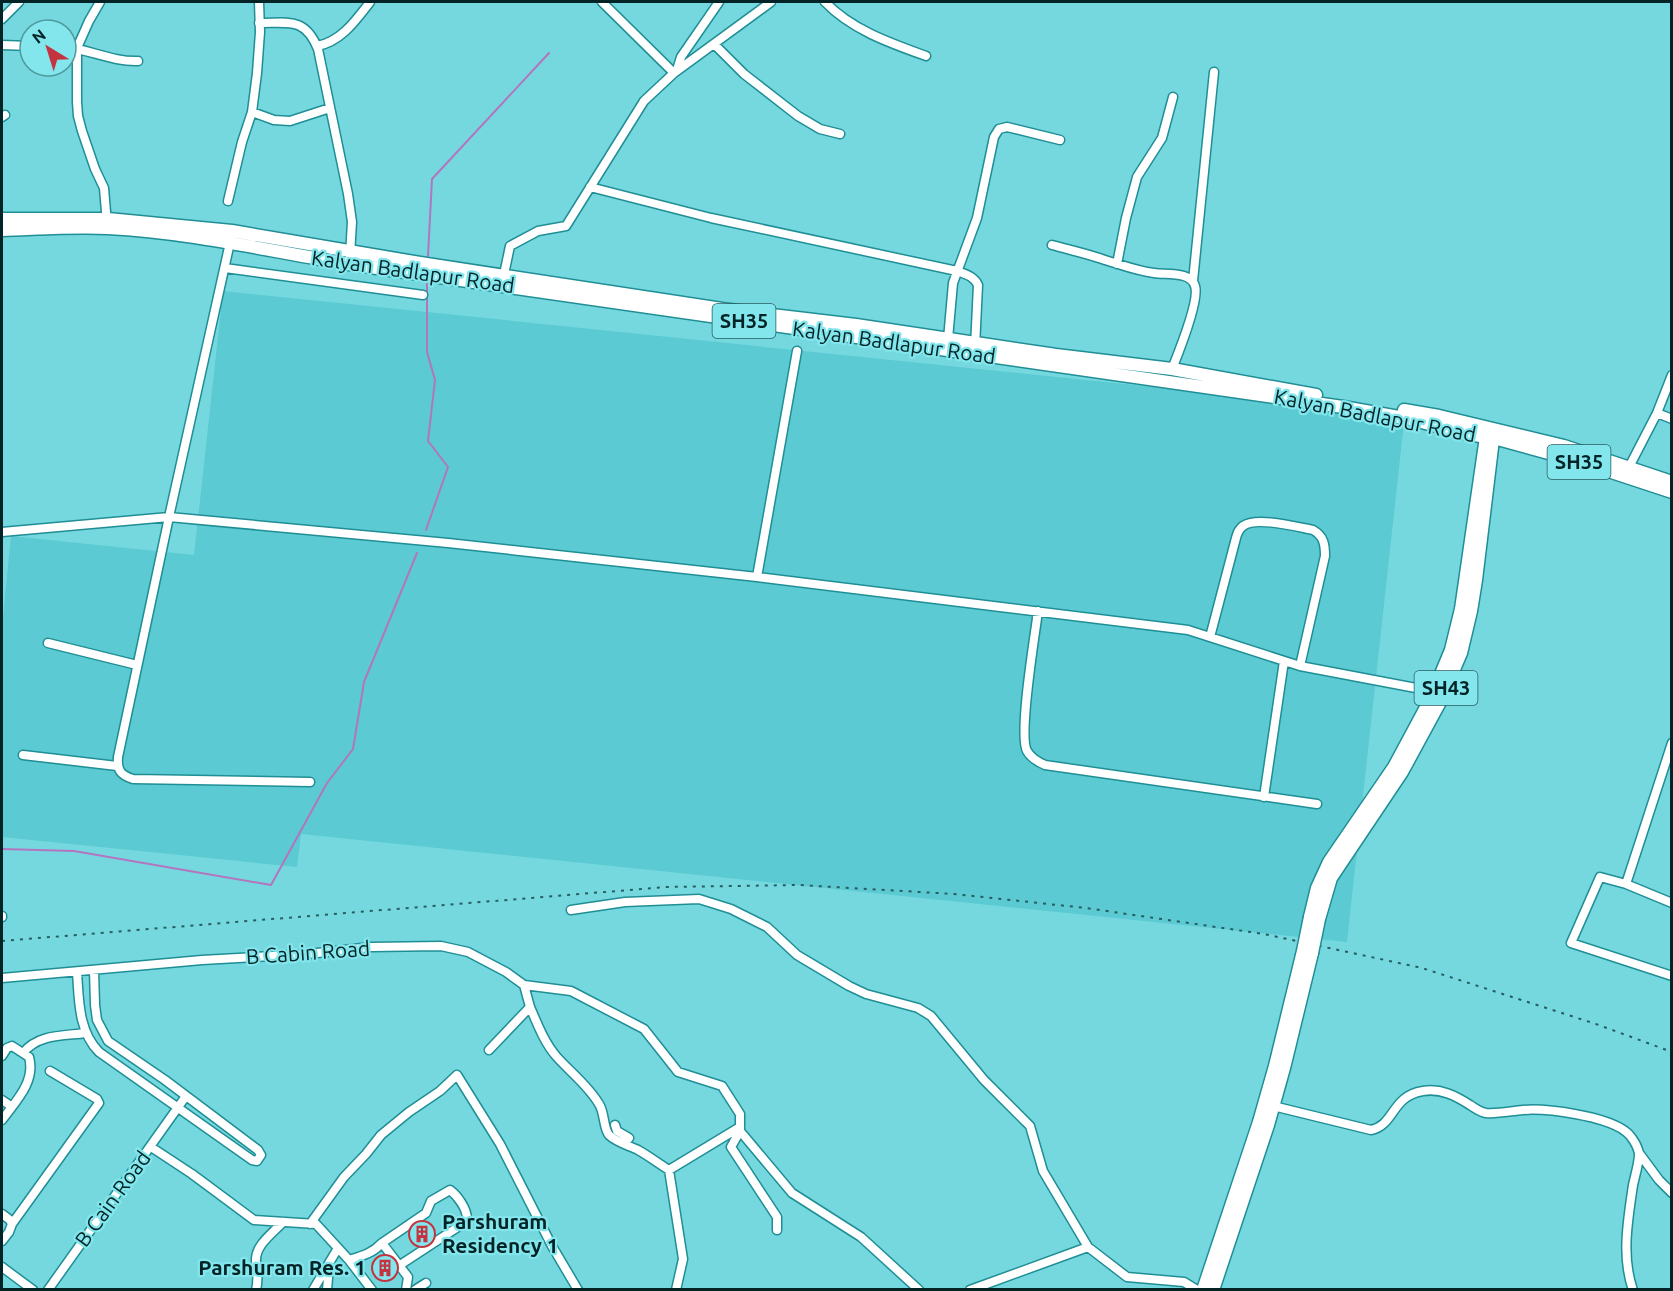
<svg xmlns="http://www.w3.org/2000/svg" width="1673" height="1291" font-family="Ubuntu,sans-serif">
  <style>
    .built { fill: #5bcad2 }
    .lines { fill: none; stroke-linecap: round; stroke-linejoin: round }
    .stream { stroke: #b375be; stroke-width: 2 }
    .street-casing { stroke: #1f8e95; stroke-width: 11 }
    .primary-casing { stroke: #1f8e95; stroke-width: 15 }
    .street { stroke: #fff; stroke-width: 8 }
    .primary { stroke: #fff; stroke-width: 12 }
    .rail { stroke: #275d60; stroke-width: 2; stroke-dasharray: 3 6; stroke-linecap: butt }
    .primary-bridge-casing { stroke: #1f8e95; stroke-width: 15; stroke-linecap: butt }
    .primary-bridge { stroke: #fff; stroke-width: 12 }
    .labels { text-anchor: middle; stroke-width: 4.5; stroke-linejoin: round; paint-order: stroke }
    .shield { fill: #82e6ec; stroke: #295e61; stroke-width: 1.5 }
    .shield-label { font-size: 20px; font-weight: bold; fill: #032426 }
    .street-label { font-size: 21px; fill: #032426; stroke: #82e6ec }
    .poi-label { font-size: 21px; font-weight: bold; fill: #032426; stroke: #82e6ec; text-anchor: start }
  </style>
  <rect width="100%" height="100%" fill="#75d8df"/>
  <path class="built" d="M223,291l1182,122 -58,529 -1046,-108 -4,33 -295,-30v-210l9,-91 183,19z"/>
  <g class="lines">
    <path class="stream" d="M428,256l4,-77 117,-126
      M426,530l22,-63 -20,-26 7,-61 -8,-28v-74
      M2,849l72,2 197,34 56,-102 26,-34 11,-67 53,-129"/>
    <defs>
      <path id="street" d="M100,2l-11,19 -12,27v54l1,14 4,15 13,38 9,19 3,36
        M825,2c27,28 65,41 101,54
        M2,19l17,-17
        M259,23c30,0 46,-6 59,26l30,145 4,28 -2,33
        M714,44l30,30 54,42 22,13 20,5
        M2,45l28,1
        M317,46c24,-4 39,-26 53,-44
        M66,47c24,3 48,15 72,14
        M677,70l4,-13 38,-55
        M674,73l97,-71
        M252,112l22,8 16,1 40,-13
        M2,117l3,-2
        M590,187l121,31 246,53c8,3 17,5 21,14l-3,62
        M228,201l14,-59 10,-30 5,-39 3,-41 -1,-30
        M231,238l-62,279 279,26 309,34 431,53 112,36 137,26
        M1052,245c18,5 36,9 53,15 17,5 32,11 49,13 12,2 37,-2 41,13 5,14 -17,68 -23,83
        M1117,264l9,-46 11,-41 25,-39 11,-41
        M225,268l198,27
        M503,279l7,-33 28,-15 28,-5 78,-125 30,-28 -72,-71
        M1193,281l21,-209
        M948,339l5,-56 24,-65 17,-81 5,-8 8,-2 53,13
        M1657,413l15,6
        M1627,471l30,-58 15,-38
        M2,532l167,-15 -51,240c-1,13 2,18 15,22l177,3
        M757,577l40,-226
        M1038,611c-3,24 -20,124 -11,140 4,7 11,11 18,14l272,39
        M1210,637l26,-99c1,-4 3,-9 7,-12 13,-10 54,1 70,4 11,6 12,15 12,26l-25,110
        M48,643l89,22
        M23,755l94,11
        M1264,797l20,-136
        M1626,884l46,-141
        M1672,903l-46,-19 -26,-7 -29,66 101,33
        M571,910l54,-8 74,-3 32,10 36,18 30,28 52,31 17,8 52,14 13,8 53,64 46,46 13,45 45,76
        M2,916v1
        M77,972c2,27 1,59 22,80l153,108 5,1 4,-6 -3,-5 -93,-70 -57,-39 -11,-21 -2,-15 -1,-35
        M2,978l200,-18 106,-6 63,-7 70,-1 27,6 38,20 18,13 6,22 -41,43
        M524,985l47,6 73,38 34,43 44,14 18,28v17l-9,16 46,70v13
        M530,1007c7,16 14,35 26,49 14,16 32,29 43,48 6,9 4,24 10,31 7,7 21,11 29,15 11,6 21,14 31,20
        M23,1053c15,-19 40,-17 63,-20
        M2,1056l5,-8 5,-2 17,11c7,25 -14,45 -27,63
        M2,1100l9,6
        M1273,1106l98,24c24,-5 20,-34 52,-39 18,-3 33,5 47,14 5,3 10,7 16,8 12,1 25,-2 37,-3 24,-2 82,6 102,21 6,4 13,15 14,23 0,9 -4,22 -6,31 -5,35 -12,71 0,105
        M615,1125l2,6 12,7
        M740,1131l52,62 69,44 58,53
        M151,1147l41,27 62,46 62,4 33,36 23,30
        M1639,1153l20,27 13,13
        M2,1214l8,6 2,4 -3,8 -7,9
        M12,1224l87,-121 -2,-4 -47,-28
        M310,1224l34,-47 22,-23 15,-19 28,-23 31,-21 17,-16 43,69 52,102 26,44
        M382,1243l26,34 -2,13
        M349,1260c13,-4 24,-7 33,-17l44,-30 5,-12 19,-11c8,6 17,19 17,29l-6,6 -61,40
        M2,1267l31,23
        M48,1290l138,-194
        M256,1290c3,-11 1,-18 0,-29 -1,-16 17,-28 27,-39
        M313,1290l25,-42
        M327,1290l2,-24
        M415,1290l11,-7
        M676,1290l7,-31 -14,-89 71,-43
        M970,1290l118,-43 39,30 57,5 13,8"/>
      <path id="primary" d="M2,219h106l124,12 188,32 302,46 134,16 200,30 116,14 144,26
        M2,230c35,-1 71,-4 106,-2 81,4 161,23 241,36l994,143 67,12 57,15 27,4 87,24 91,30
        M1404,410l35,6 125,30 108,36
        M1310,917l7,-29 12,-26 65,-95 37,-69 20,-48 10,-41 26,-179
        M1319,919l12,-41 71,-106 38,-70 21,-49 10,-42 5,-31 18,-149
        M1203,1290l56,-168 16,-56 28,-115
        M1213,1290l55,-165 16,-57 28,-115"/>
    </defs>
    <use href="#street" class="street-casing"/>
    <use href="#primary" class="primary-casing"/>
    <use href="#street" class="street"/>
    <use href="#primary" class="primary"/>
    <path class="rail" d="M2,941l664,-54 133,-2 155,9 132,14 178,26 158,34 174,56 76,28"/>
    <defs>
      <path id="primary-bridge" d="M1303,951l7,-34
        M1312,953l7,-34"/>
    </defs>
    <use href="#primary-bridge" class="primary-bridge-casing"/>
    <use href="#primary-bridge" class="primary-bridge"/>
  </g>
  <defs>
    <symbol id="building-ring" viewBox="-11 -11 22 22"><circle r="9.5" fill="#82e6ec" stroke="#c43440" stroke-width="1.5"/><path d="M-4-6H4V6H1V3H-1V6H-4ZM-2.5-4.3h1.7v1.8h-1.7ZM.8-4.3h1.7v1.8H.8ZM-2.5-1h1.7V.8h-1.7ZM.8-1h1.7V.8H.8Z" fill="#c43440"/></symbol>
  </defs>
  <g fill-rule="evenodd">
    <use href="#building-ring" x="407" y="1219" width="30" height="30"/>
    <use href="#building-ring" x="370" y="1253" width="30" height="30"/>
  </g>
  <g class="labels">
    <g class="shield">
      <rect x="712.5" y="304" width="63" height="34" rx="4.5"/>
      <rect x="1547.5" y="445" width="63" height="34" rx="4.5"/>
      <rect x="1414.5" y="671" width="63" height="34" rx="4.5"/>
    </g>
    <g class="shield-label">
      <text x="744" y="328">SH35</text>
      <text x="1579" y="469">SH35</text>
      <text x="1446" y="695">SH43</text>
    </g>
    <g class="street-label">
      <text transform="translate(413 272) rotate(8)" y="7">Kalyan Badlapur Road</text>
      <text transform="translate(894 343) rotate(8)" y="7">Kalyan Badlapur Road</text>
      <text transform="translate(1375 416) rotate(11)" y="7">Kalyan Badlapur Road</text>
      <text transform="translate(308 953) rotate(-4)" y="7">B Cabin Road</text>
      <text transform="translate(113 1199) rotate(-54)" y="7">B Cain Road</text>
    </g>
    <g class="poi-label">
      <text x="442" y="1229">Parshuram<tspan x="442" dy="24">Residency 1</tspan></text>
      <text x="366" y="1275" text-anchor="end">Parshuram Res. 1</text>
    </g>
  </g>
  <rect width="1673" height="1291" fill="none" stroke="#032426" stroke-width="6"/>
  <g transform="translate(48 48) rotate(322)"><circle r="28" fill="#82e6ec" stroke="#4f989d" stroke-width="1.5"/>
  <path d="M0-4.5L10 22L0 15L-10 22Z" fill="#c43440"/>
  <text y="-9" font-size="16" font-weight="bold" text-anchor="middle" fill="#032426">N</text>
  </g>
</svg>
